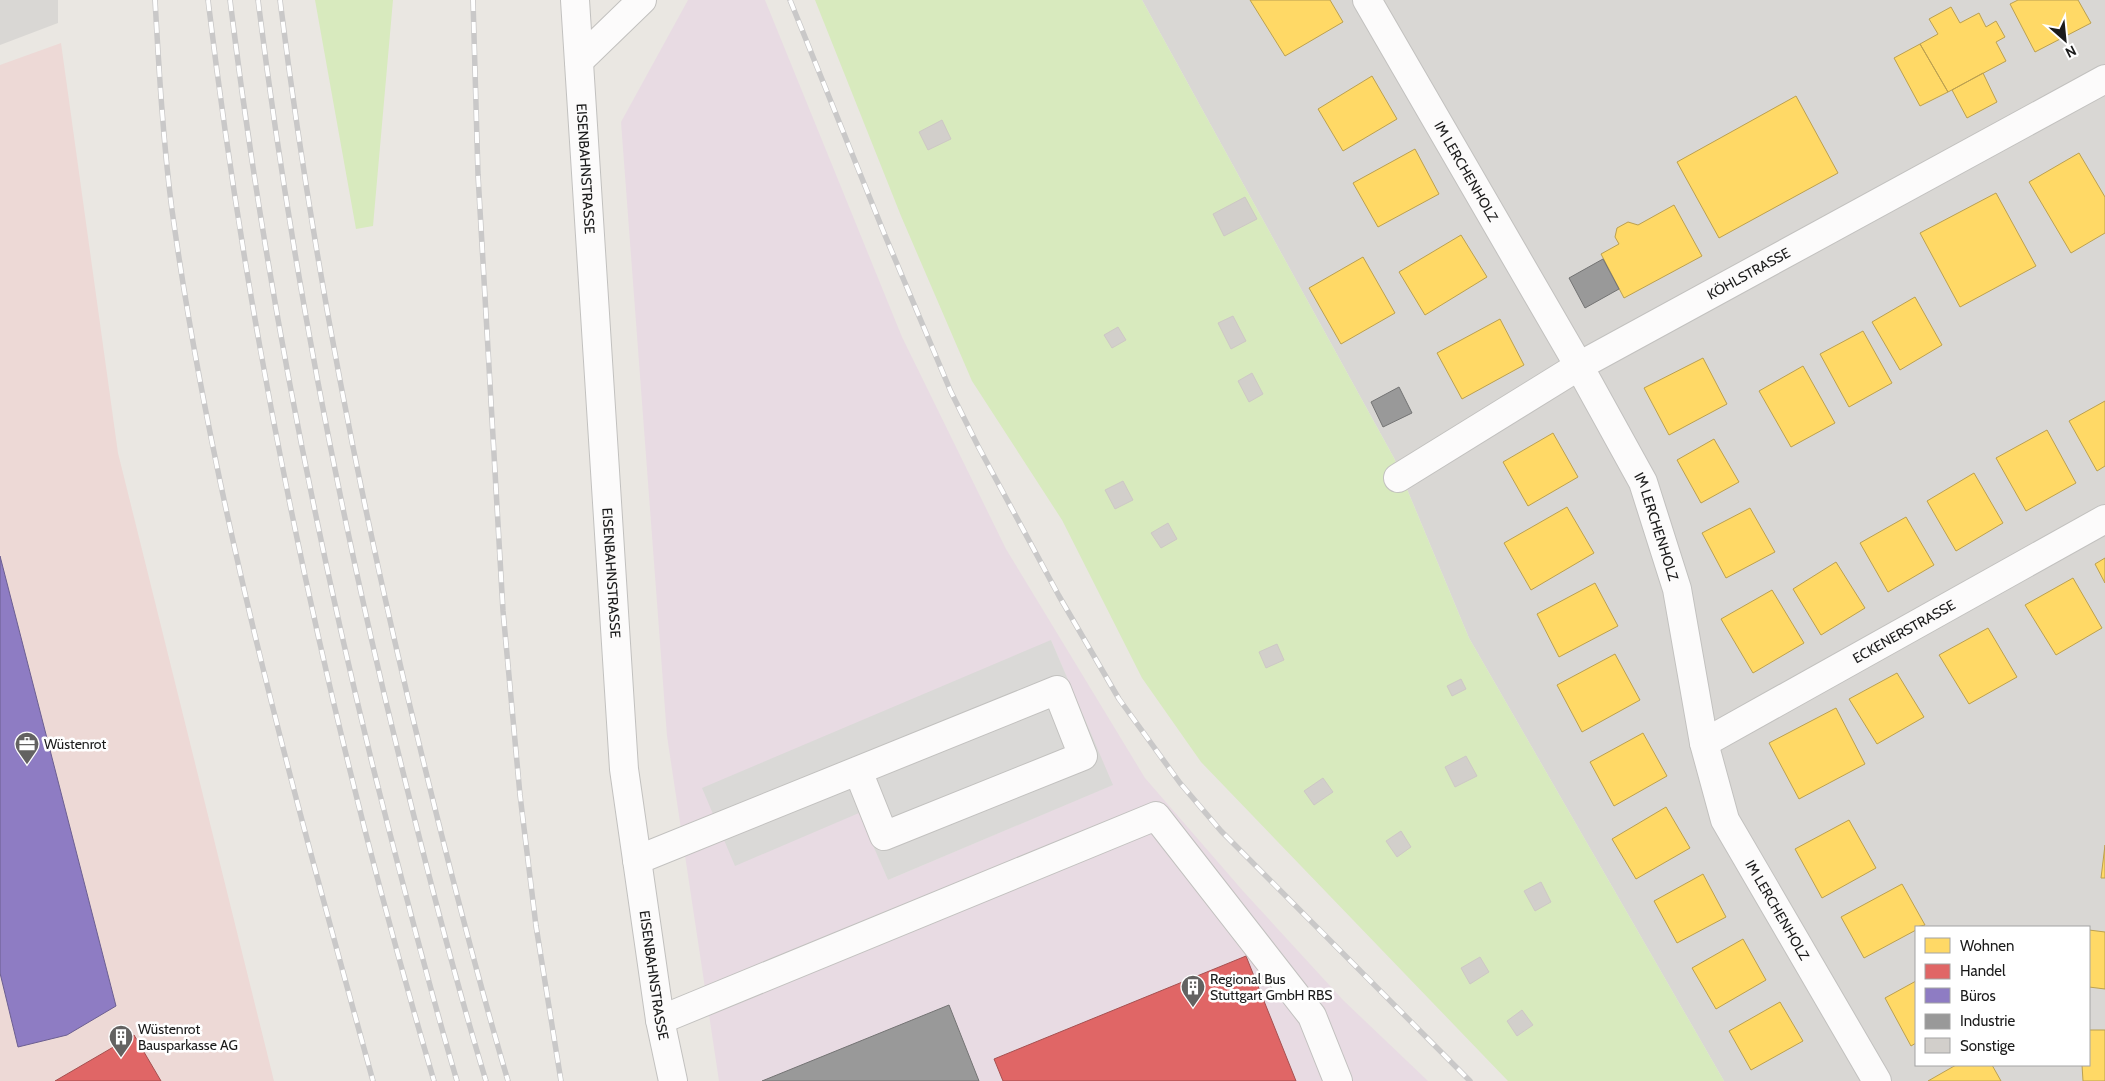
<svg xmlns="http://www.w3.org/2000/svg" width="2105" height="1081" font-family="Cabin,sans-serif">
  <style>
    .residential { fill: #d9d7d4; fill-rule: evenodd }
    .commercial { fill: #edd9d6 }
    .industrial { fill: #e8dbe3; fill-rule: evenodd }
    .grass { fill: #d8eabe }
    .parking { fill: #dad9d7 }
    .homes { fill: #ffd966; stroke: #bba050 }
    .shops { fill: #e06666; stroke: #a55050 }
    .offices { fill: #8e7cc3; stroke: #6c5f91 }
    .industry { fill: #999; stroke: #737373 }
    .building { fill: #d2cfcb; stroke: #cdc8c4 }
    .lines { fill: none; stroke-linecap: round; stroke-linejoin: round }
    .minor-casing { stroke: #c2c1bf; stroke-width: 30 }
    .minor { stroke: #fcfbfb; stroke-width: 28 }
    .rail-casing { stroke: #c9c8c8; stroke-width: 5.5 }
    .rail { stroke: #fff; stroke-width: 4; stroke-dasharray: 11; stroke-linecap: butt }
    .labels { text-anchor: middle; stroke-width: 5; stroke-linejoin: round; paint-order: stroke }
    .street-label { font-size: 14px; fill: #1b1b1b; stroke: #fff }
    .poi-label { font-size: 14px; fill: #1b1b1b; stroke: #fff; text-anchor: start }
  </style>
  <rect width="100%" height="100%" fill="#eae7e2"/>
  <path class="residential" d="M0,0h58v23l-58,22z
    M1142,0h963v1081h-381l-255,-443 -75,-180zM1916,927h173v138h-173z"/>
  <path class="commercial" d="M61,43l57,410 156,628h-274v-1016z"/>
  <path class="industrial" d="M688,0h77l137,337 104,212 139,229 98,113 100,109 85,81h-709l-52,-345 -46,-614zM1051,640l61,145 -224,95 -28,-67z"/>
  <path class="grass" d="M315,0h78l-20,226 -17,3z
    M815,0h327l252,458 75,180 255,443h-216l-307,-319 -59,-84 -80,-158 -90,-139 -71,-165z"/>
  <path class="parking" d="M1051,640l62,145 -225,95 -29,-67 -124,53 -33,-78z"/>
  <path class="homes" d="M1250,0h80l13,22 -58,34z
    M2018,0h60l13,23 -56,29 -25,-48z
    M1951,7l9,16 19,-10 7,14 10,-6 9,16 -9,5 10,19 -58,31 -28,-48 18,-10 -9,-15z
    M1920,44l28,48 -28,14 -26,-48z
    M1983,73l14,29 -30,16 -15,-28z
    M1372,76l25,43 -54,32 -25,-42z
    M1796,96l42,77 -119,65 -42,-76z
    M1415,149l24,45 -61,33 -25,-44z
    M2079,153l26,44v36l-34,20 -42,-71z
    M1996,193l40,73 -76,41 -40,-74z
    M1674,205l28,51 -78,42 -23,-44 18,-10 -4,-7 2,-9 11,-6 10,3z
    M1461,235l26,42 -62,38 -26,-43z
    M1363,257l32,56 -54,31 -32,-56z
    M1915,297l27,48 -42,25 -28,-48z
    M1500,319l24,46 -62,34 -25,-46z
    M1863,331l29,52 -43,24 -29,-53z
    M1703,358l24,46 -58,31 -25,-47z
    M1803,366l32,57 -44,24 -32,-56z
    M2105,401v65l-8,5 -28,-50z
    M2047,430l29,53 -50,28 -30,-53z
    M1553,433l25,44 -50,29 -25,-44z
    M1714,439l25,43 -38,21 -24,-43z
    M1974,473l29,50 -47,28 -29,-50z
    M1567,507l27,46 -63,37 -27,-47z
    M1750,508l25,44 -49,26 -24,-45z
    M1906,517l28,48 -46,27 -28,-49z
    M2105,558v25l-10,-19z
    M1836,562l29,46 -44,27 -28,-46z
    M2073,578l29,50 -46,27 -31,-50z
    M1595,583l23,43 -59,31 -22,-43z
    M1772,590l32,53 -51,30 -32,-54z
    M1988,628l29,49 -48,27 -30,-49z
    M1615,654l25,46 -58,32 -25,-47z
    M1897,673l27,44 -47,27 -28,-45z
    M1836,708l29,56 -66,35 -30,-56z
    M1643,733l24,43 -53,30 -24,-44z
    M1666,807l24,41 -54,31 -24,-40z
    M1849,820l27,48 -54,30 -27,-49z
    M2105,845v33h-4z
    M1703,874l23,43 -49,26 -23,-42z
    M1902,884l23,41 -9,2v3l-52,28 -23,-41z
    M2089,930l16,2v57l-16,-2z
    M1743,939l23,41 -50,29 -24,-41z
    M1916,981v62l-5,3 -26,-48z
    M1780,1002l23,39 -52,29 -22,-39z
    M2089,1030h16v51h-22l-1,-16h7z
    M1956,1065h36l9,16h-73z"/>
  <path class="shops" d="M1246,956l50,125h-293l-9,-22z
    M134,1035l27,46h-106z"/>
  <path class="offices" d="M0,556l116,450 -49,29 -49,12 -18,-74z"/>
  <path class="industry" d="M1603,259l16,30 -34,19 -16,-30z
    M1399,387l13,26 -29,14 -12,-25z
    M949,1005l30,76h-217z"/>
  <path class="building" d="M942,120l9,19 -23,11 -9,-18z
    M1245,197l12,22 -33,17 -11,-22z
    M1233,316l13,25 -15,8 -13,-26z
    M1118,327l8,13 -14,8 -8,-13z
    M1252,373l11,21 -14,8 -11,-21z
    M1123,481l10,19 -18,9 -10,-19z
    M1168,523l9,16 -16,9 -10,-15z
    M1277,644l7,16 -18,8 -7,-16z
    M1461,679l5,10 -14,7 -5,-10z
    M1466,756l11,20 -22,11 -10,-20z
    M1323,778l10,14 -19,13 -10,-14z
    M1401,831l10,16 -14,10 -11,-16z
    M1541,882l10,20 -16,9 -11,-20z
    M1480,957l9,15 -19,12 -9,-16z
    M1522,1010l11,15 -16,11 -10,-15z"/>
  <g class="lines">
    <defs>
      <g id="minor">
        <path id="s1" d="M575,0l49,769 36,251 13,61"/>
        <path id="s2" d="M1367,0l212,366 64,116 34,107 27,154 21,77 152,261"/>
        <path d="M579,61l63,-61"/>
        <path id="s3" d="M1398,478l181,-112 526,-287"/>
        <path id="s4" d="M1704,743l401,-224"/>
        <path d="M637,860l420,-170 26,66 -199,80 -26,-65"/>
        <path d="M660,1020l496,-204 156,200 26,65"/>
      </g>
    </defs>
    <use href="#minor" class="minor-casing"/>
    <use href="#minor" class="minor"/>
    <defs>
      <path id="rail" d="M155,0c4,70 8,141 17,210 41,296 122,584 201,871
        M208,0c44,366 122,728 226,1081
        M230,0c32,261 82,520 145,775 26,102 52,205 82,306
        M258,0c32,257 81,512 143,764 26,106 53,212 85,317
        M280,0c32,257 82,513 144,764 26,106 53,212 84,317
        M473,0l5,175 25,436 17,184 16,131 25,155
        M790,0l94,233 67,159 27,54 81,150 60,103 61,84 41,48 249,250"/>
    </defs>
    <use href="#rail" class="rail-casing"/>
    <use href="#rail" class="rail"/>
  </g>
  <defs>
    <symbol id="office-pin" viewBox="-11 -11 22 30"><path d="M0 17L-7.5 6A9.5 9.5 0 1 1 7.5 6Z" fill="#636261" stroke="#fff"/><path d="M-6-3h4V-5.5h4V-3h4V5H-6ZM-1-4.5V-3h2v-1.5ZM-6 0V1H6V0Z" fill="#fff"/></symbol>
    <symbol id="building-pin" viewBox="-11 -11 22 30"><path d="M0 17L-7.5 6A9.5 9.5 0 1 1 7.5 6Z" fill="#636261" stroke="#fff"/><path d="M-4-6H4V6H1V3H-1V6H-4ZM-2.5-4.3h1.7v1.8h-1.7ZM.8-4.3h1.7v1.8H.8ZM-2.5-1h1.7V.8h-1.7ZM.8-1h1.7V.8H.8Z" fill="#fff"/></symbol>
  </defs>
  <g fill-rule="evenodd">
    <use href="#office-pin" x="13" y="730" width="28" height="38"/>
    <use href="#building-pin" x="1179" y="973" width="28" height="38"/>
    <use href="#building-pin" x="107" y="1023" width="28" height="38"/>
  </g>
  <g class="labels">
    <g class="street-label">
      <text dy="5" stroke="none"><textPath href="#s1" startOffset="169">EISENBAHNSTRASSE</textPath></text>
      <text dy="5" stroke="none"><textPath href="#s2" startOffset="198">IM LERCHENHOLZ</textPath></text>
      <text dy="5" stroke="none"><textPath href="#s3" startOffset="406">KÖHLSTRASSE</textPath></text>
      <text dy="5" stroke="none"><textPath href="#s2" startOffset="602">IM LERCHENHOLZ</textPath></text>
      <text dy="5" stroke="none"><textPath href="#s1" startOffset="574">EISENBAHNSTRASSE</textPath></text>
      <text dy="5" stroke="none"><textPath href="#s4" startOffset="229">ECKENERSTRASSE</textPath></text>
      <text dy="5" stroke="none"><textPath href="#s2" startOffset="1008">IM LERCHENHOLZ</textPath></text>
      <text dy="5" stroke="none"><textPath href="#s1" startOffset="979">EISENBAHNSTRASSE</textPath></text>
    </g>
    <g class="poi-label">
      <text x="44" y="749">Wüstenrot</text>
      <text x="1210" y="984">Regional Bus<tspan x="1210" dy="16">Stuttgart GmbH RBS</tspan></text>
      <text x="138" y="1034">Wüstenrot<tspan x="138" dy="16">Bausparkasse AG</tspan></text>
    </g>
  </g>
  <rect x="1915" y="926" width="175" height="140" fill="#ffffff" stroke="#a4a4a4"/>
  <rect x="1925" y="938" width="25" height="15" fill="#ffd966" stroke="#a4a4a4"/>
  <text x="1960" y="951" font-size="15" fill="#1b1b1b">Wohnen</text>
  <rect x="1925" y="964" width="25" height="15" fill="#e06666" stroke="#a4a4a4"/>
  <text x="1960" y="976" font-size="15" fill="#1b1b1b">Handel</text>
  <rect x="1925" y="988" width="25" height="15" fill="#8e7cc3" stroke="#a4a4a4"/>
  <text x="1960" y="1001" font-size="15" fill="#1b1b1b">Büros</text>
  <rect x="1925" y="1014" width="25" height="15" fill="#999999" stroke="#a4a4a4"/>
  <text x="1960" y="1026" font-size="15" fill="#1b1b1b">Industrie</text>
  <rect x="1925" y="1038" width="25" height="15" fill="#d2cfcb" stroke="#a4a4a4"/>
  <text x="1960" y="1051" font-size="15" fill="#1b1b1b">Sonstige</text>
  <g transform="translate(2065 40) rotate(153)" stroke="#ffffff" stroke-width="4" paint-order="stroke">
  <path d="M0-4L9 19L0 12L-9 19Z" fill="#1b1b1b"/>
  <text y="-8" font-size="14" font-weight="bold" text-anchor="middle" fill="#1b1b1b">N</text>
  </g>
</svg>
